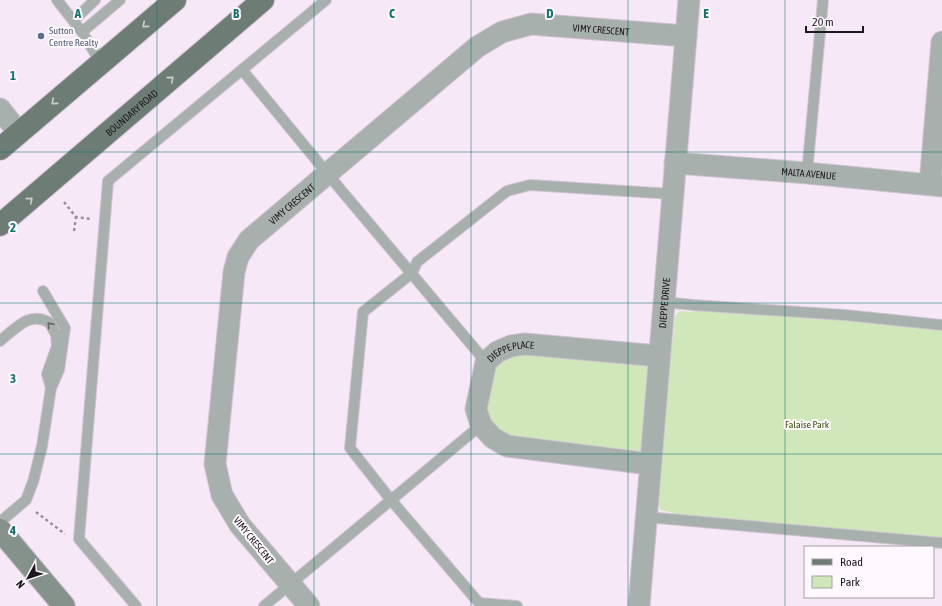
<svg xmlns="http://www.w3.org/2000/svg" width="942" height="606" font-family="'Asap Condensed',sans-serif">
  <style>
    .green { fill: #d0e8b9 }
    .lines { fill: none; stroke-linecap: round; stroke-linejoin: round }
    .lane-casing { stroke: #d0c3d1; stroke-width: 12 }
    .street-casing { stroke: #d0c3d1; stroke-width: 23 }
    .secondary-casing { stroke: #d0c3d1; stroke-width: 24 }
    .primary-casing { stroke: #d0c3d1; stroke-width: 24 }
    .path { stroke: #998e99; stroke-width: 2.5; stroke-dasharray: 3 3; stroke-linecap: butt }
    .lane { stroke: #a7b0ac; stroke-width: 10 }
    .street { stroke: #a7b0ac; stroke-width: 21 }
    .secondary { stroke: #85928c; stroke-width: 22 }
    .primary { stroke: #6d7d75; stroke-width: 22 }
    .oneway { stroke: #cccecf }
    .oneway2 { stroke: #626464 }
    .grid { fill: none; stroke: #0f766e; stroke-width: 1; stroke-opacity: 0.55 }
    .service-dot { fill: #5c6f8a; stroke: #fff9ff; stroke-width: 1.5 }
    .labels { text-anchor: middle; stroke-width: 4; stroke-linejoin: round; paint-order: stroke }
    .street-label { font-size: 10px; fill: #1d181d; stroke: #fff9ff }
    .service-label { font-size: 10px; fill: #4e5e75; stroke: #fff9ff; text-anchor: start }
    .park-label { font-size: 10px; fill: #365404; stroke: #fff9ff }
    .grid-label { font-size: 13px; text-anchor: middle; font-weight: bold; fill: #0f766e; stroke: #fff9ff; stroke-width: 4; stroke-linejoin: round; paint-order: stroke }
  </style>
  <rect width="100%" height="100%" fill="#f7e8f8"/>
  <path class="green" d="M693,305l249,22v216l-268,-23v-7l-13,-3 -3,-6 2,-45 -151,-16 -19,-16 -6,-16 3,-35 11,-16 22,-10 150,13 5,-47 5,-5 12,1z"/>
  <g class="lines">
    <defs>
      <path id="lane" d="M57,0l25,32 19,31
        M74,20l21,-20
        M82,32l38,-32
        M243,71l98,119 145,172
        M807,173l16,-173
        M664,302l29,3 152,10 97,10
        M0,341c15,-12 30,-31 50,-18l6,12 1,11 -10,28 4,14
        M646,517l296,26
        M0,522l26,-22 7,-18 9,-36 9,-58 8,-18 6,-42 -22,-37
        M136,606l-57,-67 29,-358 218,-181
        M264,606l217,-181
        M517,606l-38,-3 -88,-103 -41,-52 13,-136 49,-39 5,-11 90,-71 23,-6 143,9"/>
      <g id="street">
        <path d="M0,109l19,24"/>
        <path id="s1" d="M675,163l132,10 135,13"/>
        <path d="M930,184l12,-142"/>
        <path id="s2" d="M650,464l-143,-18 -14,-8 -12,-13 -5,-16 10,-47 11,-10 14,-6 14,-2 134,12"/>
        <path id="s3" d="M309,606l-69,-81 -18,-30 -7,-31 19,-192 4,-15 11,-17 228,-193 25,-15 29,-8 155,12"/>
        <path id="s4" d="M639,606l50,-606"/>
      </g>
      <path id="secondary" d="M0,530l64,76"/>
      <g id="primary">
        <path d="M0,149l175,-149"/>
        <path id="s5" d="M0,225l263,-225"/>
      </g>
    </defs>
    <use href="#lane" class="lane-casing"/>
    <use href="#street" class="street-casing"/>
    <use href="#secondary" class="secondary-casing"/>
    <use href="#primary" class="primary-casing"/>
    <path class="path" d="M64,202l12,15 15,2
      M74,231l2,-14
      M36,512l29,22"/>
    <use href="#lane" class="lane"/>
    <use href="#street" class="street"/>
    <use href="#secondary" class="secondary"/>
    <use href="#primary" class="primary"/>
  </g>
  <defs><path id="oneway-chevron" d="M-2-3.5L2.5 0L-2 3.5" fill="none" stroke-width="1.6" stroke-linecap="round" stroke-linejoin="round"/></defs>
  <g class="oneway">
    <use href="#oneway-chevron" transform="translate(145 25) rotate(140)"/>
    <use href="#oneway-chevron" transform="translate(171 79) rotate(-41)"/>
    <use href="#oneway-chevron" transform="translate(54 102) rotate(139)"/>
    <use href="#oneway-chevron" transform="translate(30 200) rotate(-41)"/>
  </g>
  <use class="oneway2" href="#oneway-chevron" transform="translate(50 325) rotate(-131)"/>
  <path class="grid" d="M157,0v606M314,0v606M471,0v606M628,0v606M785,0v606M0,152h942M0,303h942M0,454h942"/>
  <circle class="service-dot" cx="41" cy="36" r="4"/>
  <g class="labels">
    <g class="street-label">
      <text dy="4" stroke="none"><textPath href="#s3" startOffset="830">VIMY CRESCENT</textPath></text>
      <text dy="4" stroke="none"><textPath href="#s5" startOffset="173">BOUNDARY ROAD</textPath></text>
      <text dy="4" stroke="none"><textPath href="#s1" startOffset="134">MALTA AVENUE</textPath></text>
      <text dy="4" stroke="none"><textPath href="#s3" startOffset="458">VIMY CRESCENT</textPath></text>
      <text dy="4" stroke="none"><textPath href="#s4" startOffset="304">DIEPPE DRIVE</textPath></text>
      <text dy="4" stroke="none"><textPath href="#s2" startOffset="271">DIEPPE PLACE</textPath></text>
      <text transform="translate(254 540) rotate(51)" y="4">VIMY CRESCENT</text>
    </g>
    <g class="service-label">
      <text x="49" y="34">Sutton<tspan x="49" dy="12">Centre Realty</tspan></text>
    </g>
    <g class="park-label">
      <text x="807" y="428">Falaise Park</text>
    </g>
  </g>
  <g class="grid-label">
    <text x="78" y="18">A</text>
    <text x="236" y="18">B</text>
    <text x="392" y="18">C</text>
    <text x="550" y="18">D</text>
    <text x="706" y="18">E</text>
    <text x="13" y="80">1</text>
    <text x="13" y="232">2</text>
    <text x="13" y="383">3</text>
    <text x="13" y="535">4</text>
  </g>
  <rect x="804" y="546" width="130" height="52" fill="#fff9ff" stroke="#a59fa5"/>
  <rect x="812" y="559" width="20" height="6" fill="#6d7d75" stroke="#a59fa5"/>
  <text x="840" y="566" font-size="12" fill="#1d181d">Road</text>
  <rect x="812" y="576" width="20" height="12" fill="#d0e8b9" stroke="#a59fa5"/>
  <text x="840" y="586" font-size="12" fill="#1d181d">Park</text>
  <g transform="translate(28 578) rotate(230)" stroke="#fff9ff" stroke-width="3" paint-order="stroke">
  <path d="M0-3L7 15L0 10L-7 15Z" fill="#1d181d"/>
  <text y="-6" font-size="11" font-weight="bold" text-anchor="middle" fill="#1d181d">N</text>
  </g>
  <path d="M806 26v6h57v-6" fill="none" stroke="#1d181d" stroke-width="2"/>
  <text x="812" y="26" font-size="12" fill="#1d181d" stroke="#fff9ff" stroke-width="3" paint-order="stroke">20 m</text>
</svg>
